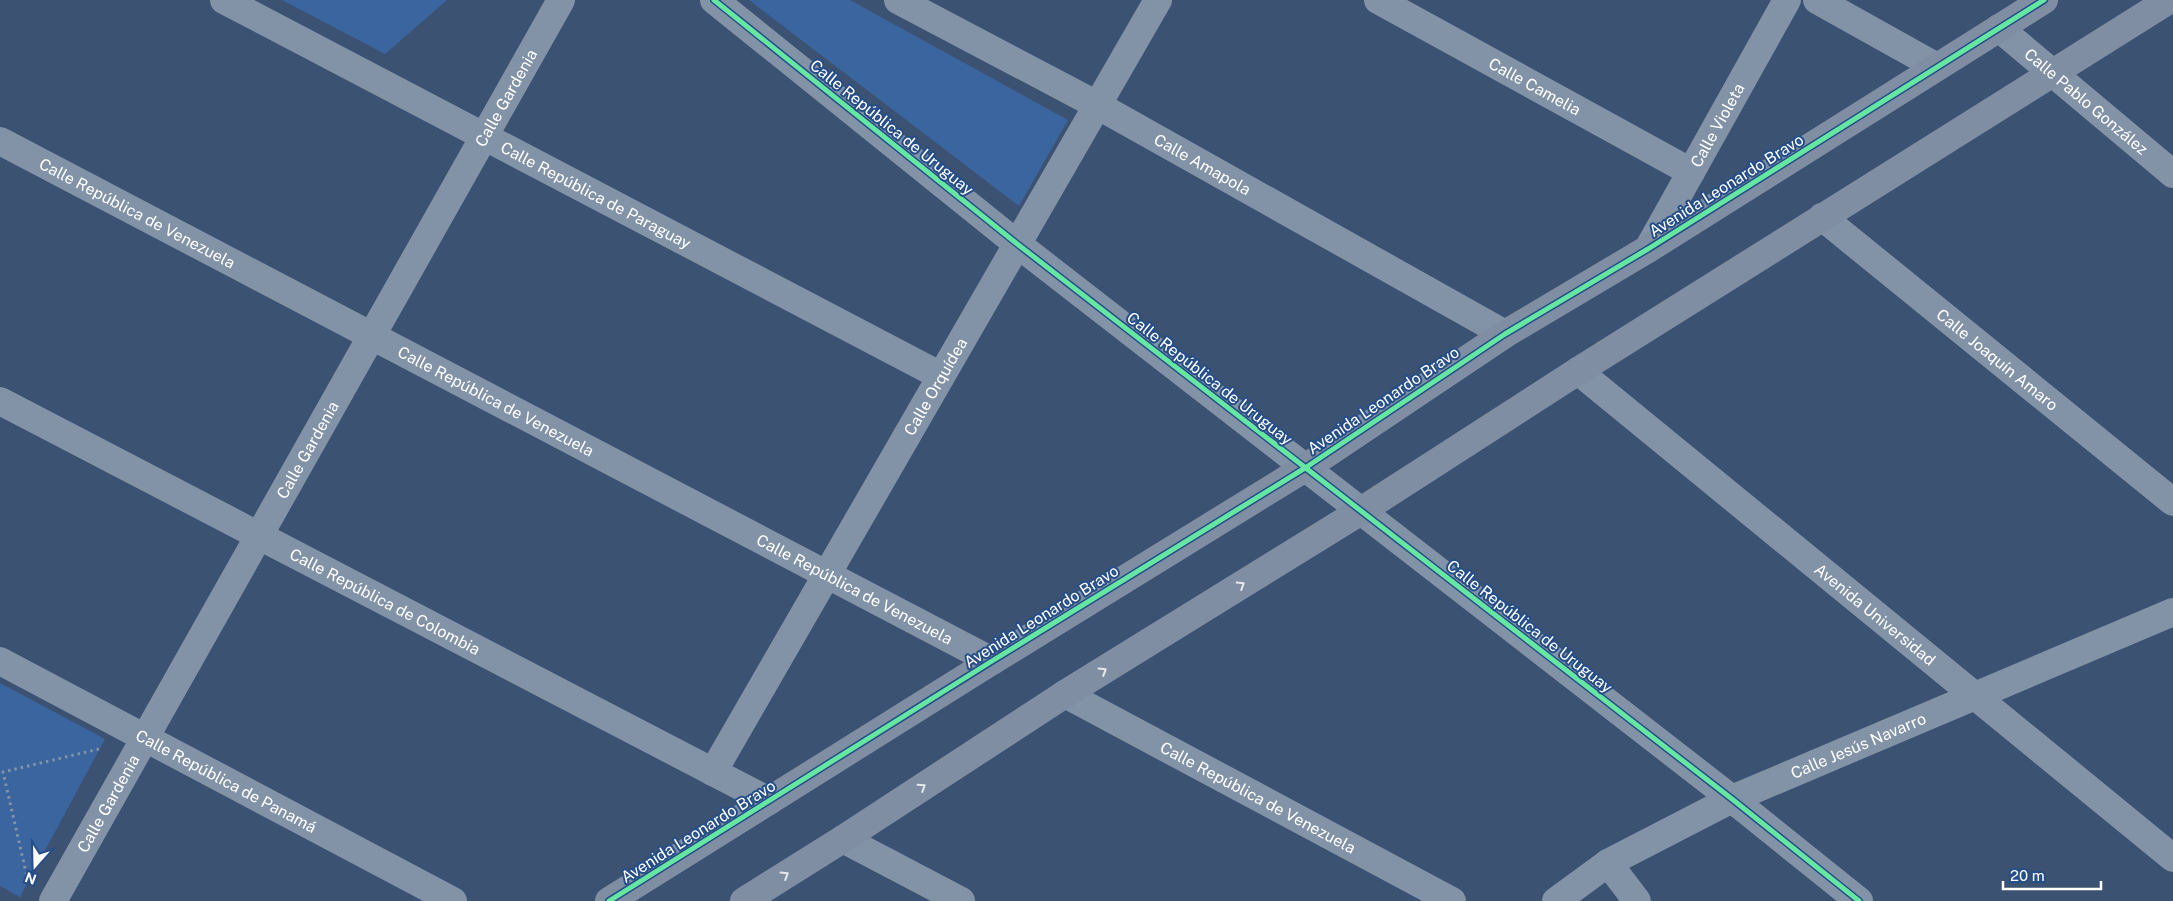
<svg xmlns="http://www.w3.org/2000/svg" width="2173" height="901" font-family="'Public Sans',sans-serif">
  <style>
    .green { fill: #3b659f }
    .lines { fill: none; stroke-linecap: round; stroke-linejoin: round }
    .path { stroke: #8393a7; stroke-width: 3; stroke-dasharray: 2.5 4; stroke-linecap: butt }
    .street { stroke: #8393a7; stroke-width: 28 }
    .secondary { stroke: #7f8ea3; stroke-width: 28 }
    .cycleway-casing { stroke: #264e89; stroke-width: 8 }
    .cycleway { stroke: #66e7a1; stroke-width: 5 }
    .oneway { stroke: #e5e8ed }
    .labels { text-anchor: middle; stroke-width: 4; stroke-linejoin: round; paint-order: stroke }
    .street-label { font-size: 16px; fill: #fff; stroke: #264e89 }
  </style>
  <rect width="100%" height="100%" fill="#3c5273"/>
  <path class="green" d="M282,0h165l-62,54z
    M749,0h101l218,120 -49,86z
    M0,683l105,56 -85,158 -20,-11z"/>
  <g class="lines">
    <path class="path" d="M28,881l-25,-109 96,-23"/>
    <g class="street">
      <path id="s1" d="M224,0l717,376"/>
      <path d="M714,0l302,243 716,556 127,102"/>
      <path id="s2" d="M898,0l199,105 408,229"/>
      <path id="s3" d="M1378,0l313,172"/>
      <path d="M1817,0l120,67"/>
      <path id="s4" d="M1999,28l174,146"/>
      <path id="s5" d="M0,141l992,520"/>
      <path id="s6" d="M1822,217l351,285"/>
      <path id="s7" d="M1648,249l139,-249"/>
      <path id="s8" d="M1578,371l595,487"/>
      <path id="s9" d="M0,401l769,400"/>
      <path id="s10" d="M0,661l453,240"/>
      <path id="s11" d="M1065,694l387,207"/>
      <path id="s12" d="M713,772l445,-772"/>
      <path d="M843,839l118,62"/>
      <path d="M1608,863l29,38"/>
      <path id="s13" d="M53,901l508,-901"/>
      <path id="s14" d="M1556,901l52,-38 124,-64 441,-187"/>
    </g>
    <path class="secondary" d="M609,901l383,-240 313,-193 200,-134 143,-85 396,-249
      M744,901l99,-62 222,-145 296,-183 217,-140 591,-371"/>
    <defs>
      <path id="cycleway" d="M714,0l302,243 716,556 127,102
        M609,901l383,-240 313,-193 200,-134 143,-85 396,-249"/>
    </defs>
    <use href="#cycleway" class="cycleway-casing"/>
    <use href="#cycleway" class="cycleway"/>
  </g>
  <defs><path id="oneway-chevron" d="M-2-3.5L2.5 0L-2 3.5" fill="none" stroke-width="1.6" stroke-linecap="round" stroke-linejoin="round" transform="scale(1.25)"/></defs>
  <g class="oneway">
    <use href="#oneway-chevron" transform="translate(1241 585) rotate(-32)"/>
    <use href="#oneway-chevron" transform="translate(1103 671) rotate(-32)"/>
    <use href="#oneway-chevron" transform="translate(922 787) rotate(-33)"/>
    <use href="#oneway-chevron" transform="translate(785 875) rotate(-32)"/>
  </g>
  <g class="labels">
    <g class="street-label">
      <text dy="6" stroke="none"><textPath href="#s3" startOffset="179">Calle Camelia</textPath></text>
      <text dy="6" stroke="none"><textPath href="#s13" startOffset="922">Calle Gardenia</textPath></text>
      <text dy="6" stroke="none"><textPath href="#s4" startOffset="114">Calle Pablo González</textPath></text>
      <text dy="6" stroke="none"><textPath href="#s7" startOffset="142">Calle Violeta</textPath></text>
      <text transform="translate(892 127) rotate(39)" y="6">Calle República de Uruguay</text>
      <text dy="6" stroke="none"><textPath href="#s2" startOffset="346">Calle Amapola</textPath></text>
      <text transform="translate(1726 185) rotate(-32)" y="6">Avenida Leonardo Bravo</text>
      <text dy="6" stroke="none"><textPath href="#s1" startOffset="420">Calle República de Paraguay</textPath></text>
      <text dy="6" stroke="none"><textPath href="#s5" startOffset="155">Calle República de Venezuela</textPath></text>
      <text dy="6" stroke="none"><textPath href="#s6" startOffset="226">Calle Joaquín Amaro</textPath></text>
      <text transform="translate(1210 378) rotate(38)" y="6">Calle República de Uruguay</text>
      <text dy="6" stroke="none"><textPath href="#s12" startOffset="445">Calle Orquídea</textPath></text>
      <text transform="translate(1383 400) rotate(-34)" y="6">Avenida Leonardo Bravo</text>
      <text dy="6" stroke="none"><textPath href="#s5" startOffset="560">Calle República de Venezuela</textPath></text>
      <text dy="6" stroke="none"><textPath href="#s13" startOffset="518">Calle Gardenia</textPath></text>
      <text dy="6" stroke="none"><textPath href="#s5" startOffset="965">Calle República de Venezuela</textPath></text>
      <text dy="6" stroke="none"><textPath href="#s9" startOffset="434">Calle República de Colombia</textPath></text>
      <text dy="6" stroke="none"><textPath href="#s8" startOffset="384">Avenida Universidad</textPath></text>
      <text transform="translate(1041 616) rotate(-32)" y="6">Avenida Leonardo Bravo</text>
      <text transform="translate(1530 626) rotate(38)" y="6">Calle República de Uruguay</text>
      <text dy="6" stroke="none"><textPath href="#s14" startOffset="341">Calle Jesús Navarro</textPath></text>
      <text dy="6" stroke="none"><textPath href="#s10" startOffset="256">Calle República de Panamá</textPath></text>
      <text dy="6" stroke="none"><textPath href="#s11" startOffset="219">Calle República de Venezuela</textPath></text>
      <text dy="6" stroke="none"><textPath href="#s13" startOffset="112">Calle Gardenia</textPath></text>
      <text transform="translate(698 831) rotate(-32)" y="6">Avenida Leonardo Bravo</text>
    </g>
  </g>
  <g transform="translate(35 866) rotate(200)" stroke="#264e89" stroke-width="4" paint-order="stroke">
  <path d="M0-4L9 19L0 12L-9 19Z" fill="#ffffff"/>
  <text y="-8" font-size="14" font-weight="bold" text-anchor="middle" fill="#ffffff">N</text>
  </g>
  <path d="M2003 881v8h98v-8" fill="none" stroke="#ffffff" stroke-width="2.5"/>
  <text x="2010" y="881" font-size="15" fill="#ffffff" stroke="#264e89" stroke-width="4" paint-order="stroke">20 m</text>
</svg>
